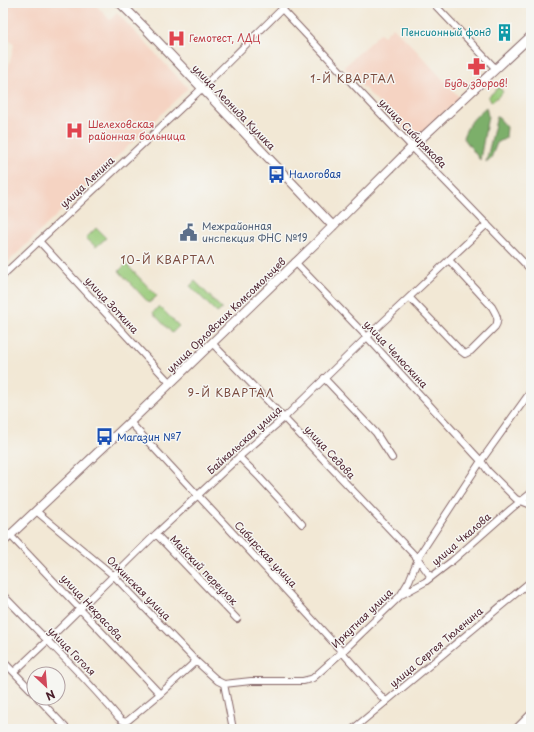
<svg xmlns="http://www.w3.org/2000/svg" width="534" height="732" font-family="'Playpen Sans',sans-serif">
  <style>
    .built { fill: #f5d3c2 }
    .green { fill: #9acb7a; stroke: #727552 }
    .forest { fill: #7baf6a; stroke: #62674a }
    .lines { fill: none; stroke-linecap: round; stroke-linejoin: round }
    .minor-casing { stroke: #856566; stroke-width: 8 }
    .tertiary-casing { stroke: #856566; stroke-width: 10 }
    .minor { stroke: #fff; stroke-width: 6 }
    .tertiary { stroke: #fff; stroke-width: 8 }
    .labels { text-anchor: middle; stroke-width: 3; stroke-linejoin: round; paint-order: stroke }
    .culture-label { font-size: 10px; fill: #0d838f; stroke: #f6f6f2; text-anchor: end }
    .health-label { font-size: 10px; fill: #be3a42; stroke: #f6f6f2; text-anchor: start }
    .street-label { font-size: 10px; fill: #4a1f2b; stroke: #f6f6f2 }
    .transit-label { font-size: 10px; fill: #164399; stroke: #f6f6f2; text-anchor: start }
    .service-label { font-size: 10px; fill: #4e5e75; stroke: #f6f6f2; text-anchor: start }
    .neighbourhood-label { font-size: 11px; letter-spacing: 1px; fill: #7b4b3e; stroke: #f6f6f2 }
  </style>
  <rect width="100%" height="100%" fill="#f6f6f2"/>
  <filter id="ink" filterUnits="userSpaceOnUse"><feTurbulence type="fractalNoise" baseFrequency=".025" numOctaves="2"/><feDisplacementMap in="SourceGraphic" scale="8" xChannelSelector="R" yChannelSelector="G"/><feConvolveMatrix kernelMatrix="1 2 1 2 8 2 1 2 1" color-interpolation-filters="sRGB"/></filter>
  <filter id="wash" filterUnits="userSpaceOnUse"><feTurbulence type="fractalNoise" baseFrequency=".012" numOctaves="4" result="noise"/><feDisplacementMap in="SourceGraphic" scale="16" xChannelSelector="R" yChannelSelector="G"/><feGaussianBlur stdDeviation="0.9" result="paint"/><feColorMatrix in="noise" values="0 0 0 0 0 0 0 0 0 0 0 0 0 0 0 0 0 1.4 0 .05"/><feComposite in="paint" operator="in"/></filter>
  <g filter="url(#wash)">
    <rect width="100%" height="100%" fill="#f2e8d5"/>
    <path class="built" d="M3,3h91l16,17 7,-7 71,75 -185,179v-121l4,-5 -4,-21v-31l11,-44 -11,-11z
      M393,27l20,20 47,51 -45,43 -71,-74 36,-34 4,3z"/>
    <path class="green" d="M499,87l4,5 -11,10 -4,-5z
      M96,228l10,10 -10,9 -10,-9z
      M126,264l31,32 -8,7 -30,-32z
      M195,281l27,28 -5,4 -27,-27z
      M159,306l20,20 -7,7 -19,-20z"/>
    <path class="forest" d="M486,107l2,9 -8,44 -17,-23c6,-15 12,-20 23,-30z
      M497,116l10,11 -1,11 -9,5 -6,15 -5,4z"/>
  </g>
  <g filter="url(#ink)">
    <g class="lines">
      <defs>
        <path id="minor" d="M433,3l63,66
          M282,9l130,138 119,123
          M39,241l131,142
          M295,262l72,75 114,124 7,10 28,28 15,6
          M3,275l193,-181 92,-91
          M410,298l51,53 4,3 6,-3 24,-24c5,-7 1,-13 -3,-20l-43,-47
          M212,343l72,75 134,141 13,18
          M324,378l52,55 16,25
          M130,422c85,93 173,184 256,280
          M239,457l21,21 42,46
          M36,511l78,65 82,85 22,20 6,3 27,-3h52l8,-2 2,-1 29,-26 58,-56 9,-15 11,-27 61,-93 50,-70
          M156,534l81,85
          M10,535l70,74 80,85
          M403,594l22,-12 27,-21 59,-52 20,-16
          M3,595c39,41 81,80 116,123 5,5 8,4 12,0l29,-24 36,-33
          M3,661l31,32
          M14,672l33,-31 109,-107 83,-77 45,-39 83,-81 120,-113
          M224,684l9,45
          M38,698l29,31
          M353,729l178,-148"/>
        <path id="tertiary" d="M120,3l25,25 188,198
          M3,542l127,-120 188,-181 94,-94 119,-111
          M517,729l14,-14"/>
      </defs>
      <use href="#minor" class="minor-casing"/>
      <use href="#tertiary" class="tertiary-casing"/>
      <use href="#minor" class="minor"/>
      <use href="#tertiary" class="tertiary"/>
    </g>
  </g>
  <defs>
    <symbol id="building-bare" viewBox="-9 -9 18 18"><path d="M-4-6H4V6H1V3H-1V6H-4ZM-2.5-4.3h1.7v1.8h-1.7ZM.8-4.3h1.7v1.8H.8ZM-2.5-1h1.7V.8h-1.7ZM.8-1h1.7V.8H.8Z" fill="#0f9aa8" stroke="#f6f6f2" stroke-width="2.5" paint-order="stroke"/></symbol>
    <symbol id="hospital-bare" viewBox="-9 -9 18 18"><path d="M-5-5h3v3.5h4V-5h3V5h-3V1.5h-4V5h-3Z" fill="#e0444e" stroke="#f6f6f2" stroke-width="2.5" paint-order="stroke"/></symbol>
    <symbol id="pharmacy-bare" viewBox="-9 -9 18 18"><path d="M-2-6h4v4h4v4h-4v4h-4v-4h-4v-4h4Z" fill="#e0444e" stroke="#f6f6f2" stroke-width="2.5" paint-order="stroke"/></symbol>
    <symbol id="bus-bare" viewBox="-9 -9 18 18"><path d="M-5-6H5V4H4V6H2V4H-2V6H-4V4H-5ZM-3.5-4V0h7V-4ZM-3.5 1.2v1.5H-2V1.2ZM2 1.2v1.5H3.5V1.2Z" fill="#1a4fb4" stroke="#f6f6f2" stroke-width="2.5" paint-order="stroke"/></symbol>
    <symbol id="civic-bare" viewBox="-9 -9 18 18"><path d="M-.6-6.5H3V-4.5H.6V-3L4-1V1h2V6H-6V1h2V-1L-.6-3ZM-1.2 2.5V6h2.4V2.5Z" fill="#5c6f8a" stroke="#f6f6f2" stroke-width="2.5" paint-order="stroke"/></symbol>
  </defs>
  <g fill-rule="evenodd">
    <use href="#building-bare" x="492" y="20" width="25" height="25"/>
    <use href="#hospital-bare" x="164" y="26" width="25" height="25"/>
    <use href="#pharmacy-bare" x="464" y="54" width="25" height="25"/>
    <use href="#hospital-bare" x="62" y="118" width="25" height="25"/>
    <use href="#bus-bare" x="264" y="162" width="25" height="25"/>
    <use href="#civic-bare" x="176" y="220" width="25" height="25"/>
    <use href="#bus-bare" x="92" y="424" width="25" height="25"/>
  </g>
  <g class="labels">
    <g class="culture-label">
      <text x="491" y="36">Пенсионный фонд</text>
    </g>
    <g class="health-label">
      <text x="189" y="42">Гемотест, ЛДЦ</text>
      <text x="476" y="87" text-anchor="middle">Будь здоров!</text>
      <text x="88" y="128">Шелеховская<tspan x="88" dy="12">районная больница</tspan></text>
    </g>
    <g class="street-label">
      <text transform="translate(234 107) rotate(46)" y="4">улица Леонида Кулика</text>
      <text transform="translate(413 133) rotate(46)" y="4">улица Сибирякова</text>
      <text transform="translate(87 182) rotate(-43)" y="4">улица Ленина</text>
      <text transform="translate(112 305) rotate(47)" y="4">улица Зоткина</text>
      <text transform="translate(226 315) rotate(-44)" y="4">улица Орловских Комсомольцев</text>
      <text transform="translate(396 354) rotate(47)" y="4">улица Челюскина</text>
      <text transform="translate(244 440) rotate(-42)" y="4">Байкальская улица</text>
      <text transform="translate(330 452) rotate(47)" y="4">улица Седова</text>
      <text transform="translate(461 539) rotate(-41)" y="4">улица Чкалова</text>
      <text transform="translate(266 554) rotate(47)" y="4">Сибирская улица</text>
      <text transform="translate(204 570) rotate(46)" y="4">Майский переулок</text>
      <text transform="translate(139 588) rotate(45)" y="4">Олхинская улица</text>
      <text transform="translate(92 607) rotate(47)" y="4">улица Некрасова</text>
      <text transform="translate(362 618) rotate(-44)" y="4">Иркутная улица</text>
      <text transform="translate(436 647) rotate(-40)" y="4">улица Сергея Тюленина</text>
      <text transform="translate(72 651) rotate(46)" y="4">улица Гоголя</text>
    </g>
    <g class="transit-label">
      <text x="289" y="178">Налоговая</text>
      <text x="117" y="441">Магазин №7</text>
    </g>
    <g class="service-label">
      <text x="202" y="230">Межрайонная<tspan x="202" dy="12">инспекция ФНС №19</tspan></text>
    </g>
    <g class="neighbourhood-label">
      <text x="353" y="83">1-Й КВАРТАЛ</text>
      <text x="168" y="264">10-Й КВАРТАЛ</text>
      <text x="231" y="397">9-Й КВАРТАЛ</text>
    </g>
  </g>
  <rect width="534" height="732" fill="none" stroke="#f6f6f2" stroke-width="16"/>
  <g transform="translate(46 686) rotate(154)"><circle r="19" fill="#f6f6f2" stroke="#b1a0a2"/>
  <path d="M0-3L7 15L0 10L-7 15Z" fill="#d1495b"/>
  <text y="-6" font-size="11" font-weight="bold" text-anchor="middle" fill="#4a1f2b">N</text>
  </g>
</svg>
